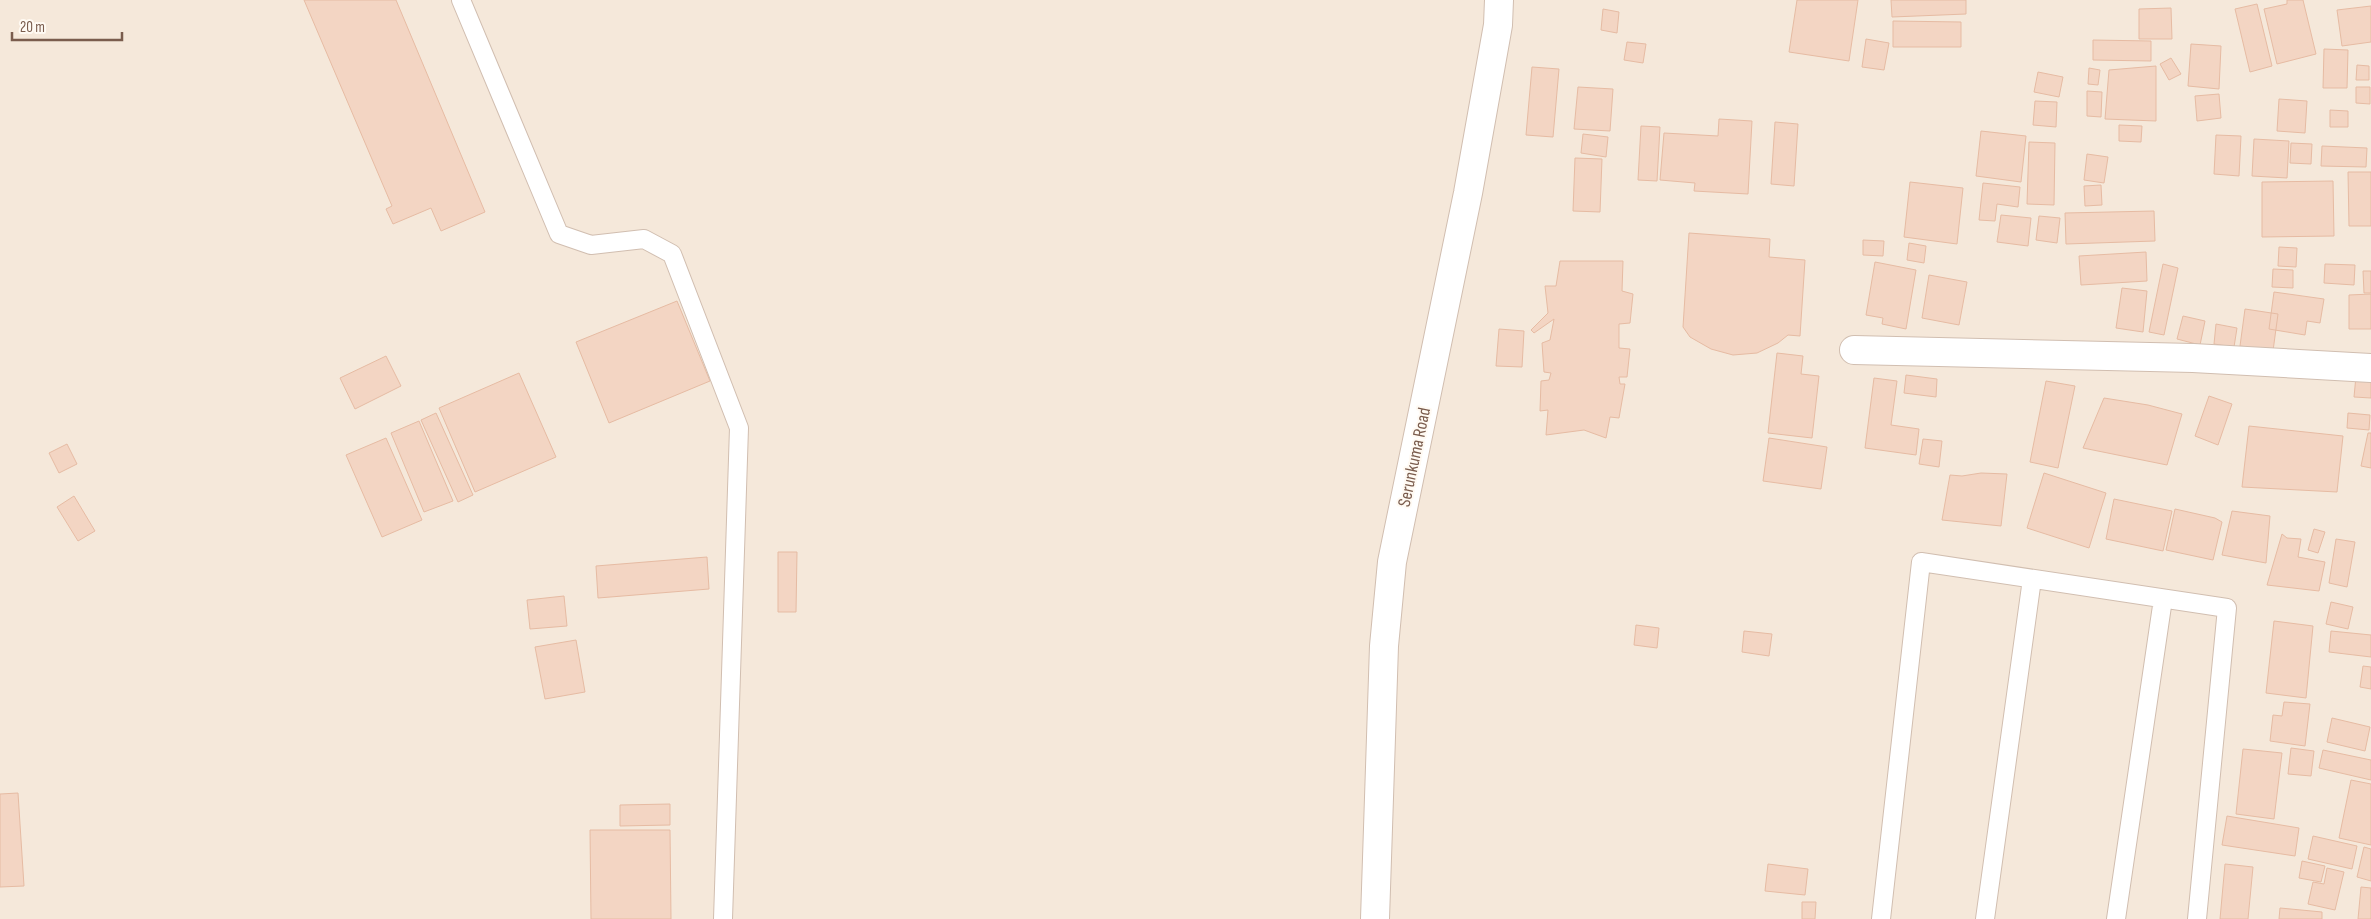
<svg xmlns="http://www.w3.org/2000/svg" width="2371" height="919" font-family="'Sofia Sans Condensed',sans-serif">
  <style>
    .residential { fill: #f5e8da }
    .building { fill: #f3d5c3; stroke: #e6bba3 }
    .lines { fill: none; stroke-linecap: round; stroke-linejoin: round }
    .lane-casing { stroke: #d1beb0; stroke-width: 20 }
    .street-casing { stroke: #d1beb0; stroke-width: 30 }
    .lane { stroke: #fff; stroke-width: 18 }
    .street { stroke: #fff; stroke-width: 28 }
    .labels { text-anchor: middle; stroke-width: 4; stroke-linejoin: round; paint-order: stroke }
    .street-label { font-size: 18px; fill: #7a5c4d; stroke: #fffaf3 }
  </style>
  <rect width="100%" height="100%" fill="#fdf6ec"/>
  <path class="residential" d="M0,0h2371v919h-2371z"/>
  <path class="building" d="M304,0h92l89,212 -44,19 -10,-23 -38,16 -7,-15 6,-3z
    M1797,0h61l-9,61 -60,-9z
    M1891,0h75v14l-74,3z
    M2287,0h16l13,54 -39,10 -13,-55 23,-5z
    M2257,4l15,62 -22,6 -15,-63z
    M2371,6v36l-29,4 -5,-36z
    M2171,8l1,31h-33v-30z
    M1603,9l16,3 -2,21 -16,-3z
    M1893,21l68,1v25h-68z
    M1866,39l23,4 -5,27 -22,-3z
    M2093,40l58,1v20l-58,-1z
    M1627,42l19,2 -3,19 -19,-3z
    M2191,44l30,2 -2,43 -31,-3z
    M2324,49l24,1 -1,38h-24z
    M2171,58l10,16 -12,6 -9,-16z
    M2357,65l12,1v14h-13z
    M2156,66v55l-51,-2 4,-49z
    M1532,67l27,2 -6,68 -27,-2z
    M2089,68l11,2 -2,15 -10,-1z
    M2038,72l25,5 -4,20 -25,-5z
    M1578,87l35,2 -3,42 -36,-2z
    M2356,87h14v17l-14,-1z
    M2087,91l15,1 -1,25 -14,-1z
    M2219,94l2,24 -24,3 -2,-25z
    M2279,99l28,2 -2,32 -28,-2z
    M2035,101l22,1 -1,25 -23,-2z
    M2330,110l18,1v16h-18z
    M1719,119l33,2 -4,73 -54,-3 1,-8 -35,-3 4,-47 54,3z
    M1775,122l23,2 -4,62 -23,-2z
    M2119,125l23,1 -1,16 -22,-1z
    M1641,126l19,1 -3,54 -19,-1z
    M1981,131l45,5 -5,46 -45,-6z
    M1583,134l25,3 -2,20 -25,-4z
    M2216,135l25,1 -2,40 -25,-2z
    M2254,139l35,2 -2,37 -35,-2z
    M2029,142l26,1 -1,62 -27,-1z
    M2291,143l21,1 -1,20 -21,-1z
    M2322,146l45,2 -1,19 -45,-1z
    M2087,154l21,3 -4,26 -20,-3z
    M1575,158l27,1 -2,53 -27,-1z
    M2348,172h23v54h-22z
    M2333,181l1,55 -72,1v-55z
    M1910,182l53,6 -6,56 -53,-7z
    M1983,183l37,4 -2,20 -21,-3 -2,17 -16,-1z
    M2101,185l1,20 -17,1 -1,-20z
    M2154,211l1,30 -89,3 -1,-31z
    M2001,215l30,3 -3,28 -31,-4z
    M2039,216l21,2 -3,25 -21,-3z
    M1689,233l81,6 -1,18 36,3 -5,76 -12,-1 -10,8 -21,10 -24,2 -22,-6 -21,-12 -7,-10z
    M1863,240l21,1 -1,15 -20,-1z
    M1909,243l17,3 -2,17 -17,-3z
    M2279,247l18,1 -1,19 -18,-1z
    M2146,252l1,29 -66,4 -2,-29z
    M1560,261h63l-1,30 11,3 -3,29 -11,1v24l11,1 -3,28h-8l1,7h5l-6,34 -9,-1 -4,21 -22,-8 -38,5 2,-25 -8,1 1,-30 8,-1 2,-7 -7,-1 -2,-29 8,-3 4,-21 -20,14 -3,-3 17,-17 -3,-27h11z
    M1875,262l41,8 -10,59 -24,-5 1,-6 -17,-3z
    M2163,264l15,4 -14,67 -15,-3z
    M2325,264l30,1 -1,20 -30,-2z
    M2273,269l20,1v18l-21,-1z
    M2363,271h8v22h-7z
    M1929,275l38,7 -8,43 -37,-7z
    M2122,288l25,3 -4,41 -27,-4z
    M2274,292l50,7 -4,24 -13,-2 -2,14 -36,-6z
    M2371,294v35h-22v-34z
    M677,301l33,80 -101,42 -33,-81z
    M2245,309l33,5 -5,37 -33,-5z
    M2183,316l22,5 -5,24 -23,-6z
    M2216,324l21,4 -3,19 -20,-3z
    M1499,329l25,2 -2,36 -26,-1z
    M1777,353l26,3 -2,18 18,2 -7,62 -44,-5z
    M386,356l15,30 -46,23 -15,-31z
    M519,373l37,84 -81,35 -36,-84z
    M1906,375l31,4 -1,18 -32,-4z
    M2356,376l15,2v20l-17,-1z
    M1874,378l23,3 -6,44 28,4 -3,26 -51,-7z
    M2046,381l29,5 -17,82 -28,-6z
    M2209,396l23,8 -14,41 -23,-9z
    M2104,398l44,7 34,9 -15,51 -84,-17z
    M436,413l37,82 -15,7 -37,-82z
    M2348,413l22,2 -1,15 -22,-2z
    M419,421l34,80 -29,11 -33,-79z
    M2249,426l94,10 -6,56 -95,-5z
    M2368,433h3v35l-10,-2z
    M386,438l36,82 -40,17 -36,-82z
    M1769,438l58,9 -6,42 -58,-8z
    M1923,439l19,2 -3,26 -20,-3z
    M67,444l10,20 -18,9 -10,-20z
    M1981,473l26,1 -6,52 -59,-6 8,-45 12,1z
    M2044,473l62,20 -17,55 -62,-20z
    M74,496l21,35 -17,10 -21,-34z
    M2114,499l58,12 -9,40 -57,-12z
    M2175,509l40,9 7,4 -9,38 -47,-10z
    M2232,511l38,5 -4,47 -44,-8z
    M2314,529l11,3 -7,21 -10,-3z
    M2282,534l5,4 14,1 -3,18 27,5 -6,29 -52,-6z
    M2336,539l19,3 -8,45 -18,-4z
    M778,552h19l-1,60h-18z
    M707,557l2,32 -111,9 -2,-32z
    M564,596l3,30 -37,3 -3,-29z
    M2331,602l22,5 -5,22 -22,-5z
    M2274,621l39,5 -7,72 -40,-5z
    M1636,625l23,3 -2,20 -23,-3z
    M1744,631l28,3 -3,22 -27,-4z
    M2331,631l40,4v22l-42,-5z
    M576,640l9,52 -40,7 -10,-52z
    M2363,666l8,1v22l-11,-2z
    M2284,702l26,2 -5,42 -35,-5 3,-26 9,1z
    M2332,718l38,9 -5,24 -38,-9z
    M2291,748l23,3 -3,25 -23,-2z
    M2243,749l39,4 -8,66 -38,-5z
    M2323,750l48,10v20l-52,-12z
    M2351,780l20,4v61l-32,-7z
    M18,793l6,93 -24,1v-93z
    M670,804v21l-50,1v-21z
    M2227,816l72,12 -4,28 -73,-11z
    M590,830h80l1,89h-80z
    M2313,836l44,10 -5,23 -44,-10z
    M2364,847l7,2v32l-14,-4z
    M2302,861l23,5 -4,16 -22,-4z
    M1768,864l40,5 -3,26 -40,-4z
    M2225,864l28,3 -5,52h-28z
    M2327,868l17,4 -9,38 -27,-6 5,-22 11,2z
    M2361,887l10,1v31h-13z
    M1802,902h14l-1,17h-13z
    M2280,908l42,4v7h-43z"/>
  <g class="lines">
    <defs>
      <path id="lane" d="M461,0l98,234 32,11 53,-6 28,15 67,174 -16,491
        M1881,919l40,-357 306,46 -30,311
        M1985,919l47,-340
        M2116,919l47,-320"/>
      <path id="street" d="M1854,350l339,8 178,10
        M1375,919l9,-273 8,-84 76,-369 30,-168 1,-25"/>
    </defs>
    <use href="#lane" class="lane-casing"/>
    <use href="#street" class="street-casing"/>
    <use href="#lane" class="lane"/>
    <use href="#street" class="street"/>
  </g>
  <g class="labels">
    <g class="street-label">
      <text transform="translate(1414 457) rotate(-78)" y="6">Serunkuma Road</text>
    </g>
  </g>
  <path d="M12 32v8h110v-8" fill="none" stroke="#7a5c4d" stroke-width="2.5"/>
  <text x="20" y="32" font-size="15" fill="#7a5c4d" stroke="#fffaf3" stroke-width="4" paint-order="stroke">20 m</text>
</svg>
